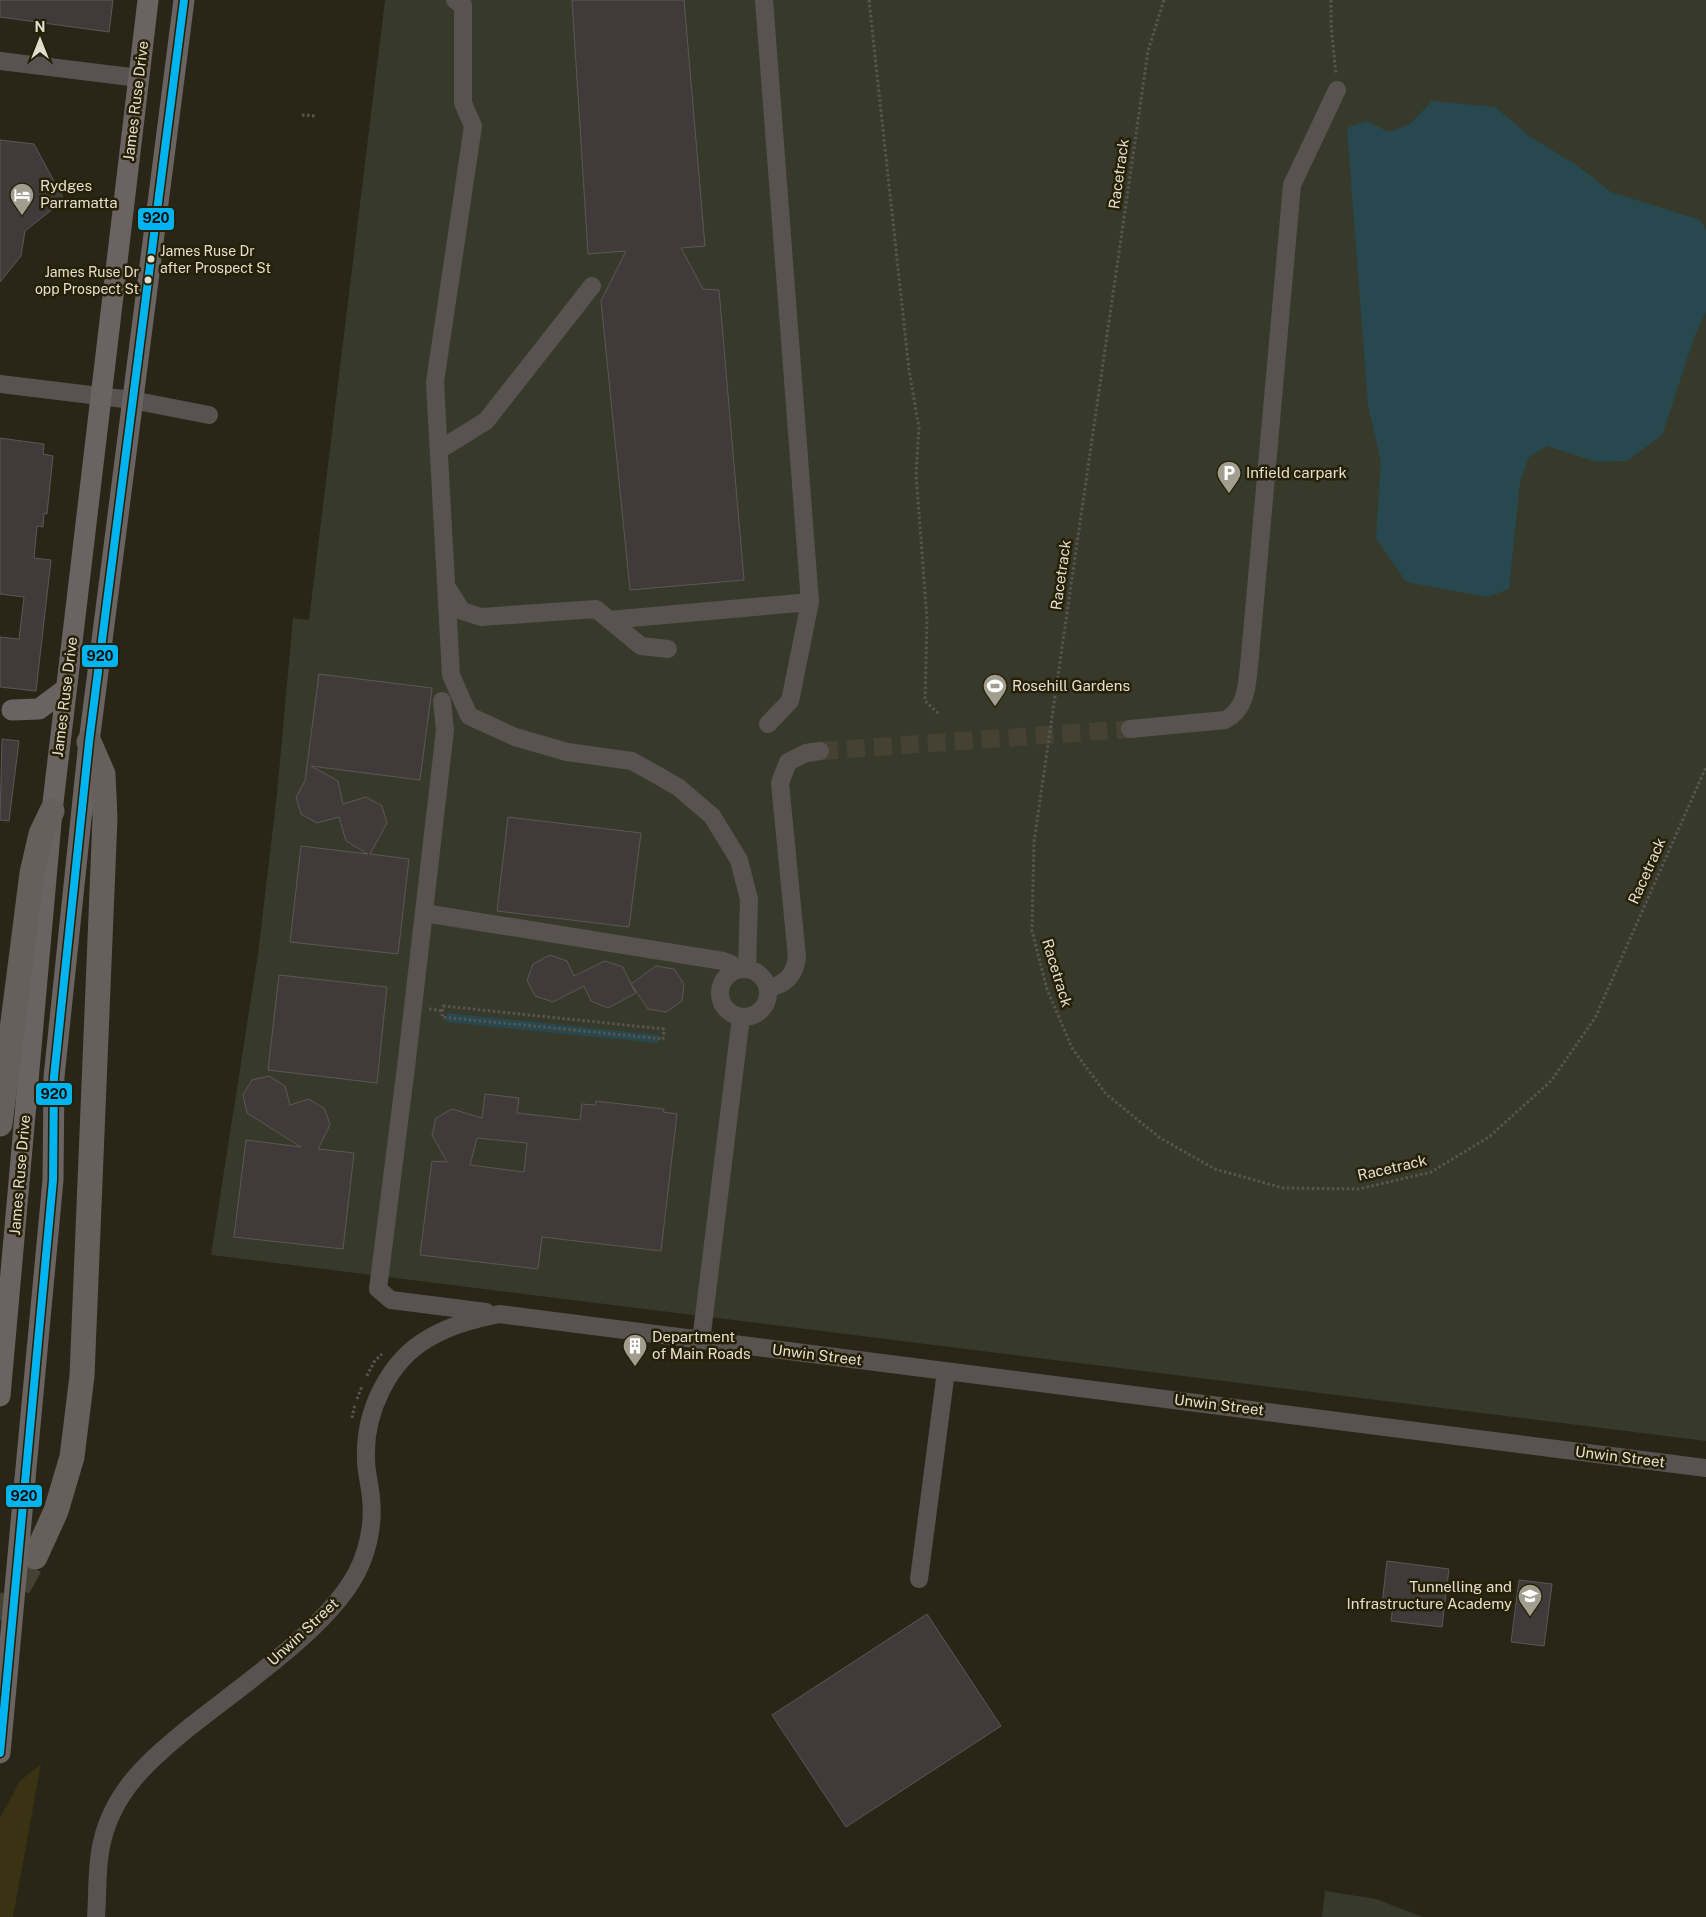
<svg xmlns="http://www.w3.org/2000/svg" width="1706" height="1917" font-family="'Public Sans',sans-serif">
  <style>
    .built { fill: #393213 }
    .green { fill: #373a2a }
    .water { fill: #27484e }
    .building { fill: #403b3a; stroke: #5c5755; fill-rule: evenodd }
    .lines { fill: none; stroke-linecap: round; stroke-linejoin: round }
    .minor-tunnel { stroke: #454233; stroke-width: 18; stroke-dasharray: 18 9; stroke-linecap: butt }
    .highway-tunnel { stroke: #454233; stroke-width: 25; stroke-dasharray: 25 12; stroke-linecap: butt }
    .path { stroke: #58544f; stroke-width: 3; stroke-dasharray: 2.5 2.5; stroke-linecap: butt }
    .minor { stroke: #585351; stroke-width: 18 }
    .major { stroke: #6a6362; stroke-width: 21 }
    .highway { stroke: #665f5c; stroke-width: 25 }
    .major-bridge { stroke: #6a6362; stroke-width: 21 }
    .bus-1-casing { stroke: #262006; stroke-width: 11 }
    .bus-1 { stroke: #00b5ef; stroke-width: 8 }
    .bus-dot { fill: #e3dfd0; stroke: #262006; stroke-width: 2 }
    .labels { text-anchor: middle; stroke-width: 5; stroke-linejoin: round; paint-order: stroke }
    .bus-label { font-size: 14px; fill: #e3dfd0; stroke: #262006; text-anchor: start }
    .street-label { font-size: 15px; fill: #e3dfd0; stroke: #262006 }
    .poi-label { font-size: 15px; fill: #e3dfd0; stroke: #262006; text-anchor: start }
    .line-badge { stroke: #262006; stroke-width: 2 }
    .pale-badge-label { font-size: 14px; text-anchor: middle; font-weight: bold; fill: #111 }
  </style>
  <rect width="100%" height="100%" fill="#292617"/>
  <path class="built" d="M41,1764l-28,153h-13v-99l20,-37z"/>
  <path class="green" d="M385,0h1321v1441l-1495,-186 47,-301 19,-160 16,-176 16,2z
    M1325,1891l51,8 47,18h-101z"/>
  <path class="water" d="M1432,101l63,6 37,31 43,26 36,28 89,28 6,10v82l-11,23 -33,100 -35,26 -30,1 -50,-16 -18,11 -9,25 -11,107 -22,8 -81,-15 -30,-44 5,-76 -13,-57 -21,-277 19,-7 23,11 21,-8z
    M447,1013l212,22 -1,8 -212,-21z"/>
  <path class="building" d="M0,0h113l-4,32 -109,-15z
    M572,0h112l21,246 -24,2 22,41 16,1 25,290 -114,10 -29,-289 25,-50 -38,3z
    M0,140l34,4 30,56 -39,31 -4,25 -21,26z
    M0,438l44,6 -1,10 10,2 -6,58 -3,-1 -1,14 -6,-1 -3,32 17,2 -15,131 -36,-4v-50l19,2 5,-42 -24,-3z
    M319,674l113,14 -12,92 -109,-14 27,15 5,23 23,-7 16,9 5,17 -17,31 39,5 -11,95 -108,-12 11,-96 67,8 -22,-13 -7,-24 -22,6 -16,-9 -5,-17 9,-16z
    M2,739l17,2 -10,80 -9,-1z
    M508,817l133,16 -12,94 -132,-16z
    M550,955l17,6 7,15 31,-15 18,6 8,17 25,-18 18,3 10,15 -2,17 -16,11 -18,-3 -17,-25 5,9 -28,15 -17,-7 -7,-15 -31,16 -18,-6 -8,-16 6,-16z
    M279,975l108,12 -10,96 -109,-13z
    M269,1076l16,10 5,19 19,-6 16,10 5,16 -12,24 36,4 -11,96 -109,-12 12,-97 55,7 -54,-34 -4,-18 9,-15z
    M485,1094l34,4 -2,15 63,7 2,-16 13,1 1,-4 68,8 -1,3 14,2 -16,137 -119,-14 -4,32 -118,-14 12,-94 15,1 -15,-27 4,-17 16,-9 30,9zM477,1138l50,5 -3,29 -54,-7z
    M1387,1561l62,8 -7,58 -51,-6 2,-16 -11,-1z
    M1519,1580l33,4 -8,62 -33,-4z
    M927,1614l74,112 -155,101 -74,-112z"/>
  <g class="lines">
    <path class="minor-tunnel" d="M820,751l310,-22"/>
    <path class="highway-tunnel" d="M0,1620l35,-63"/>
    <path class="path" d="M869,0l40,370 10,58 -3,46 11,145 -2,82 14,13
      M1164,0l-16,51 -114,791 -2,89 15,58 25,59 34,46 54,44 55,31 68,19 76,1 72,-17 58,-35 62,-56 44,-63 111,-251
      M1331,0v24l5,51
      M302,115l14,1
      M443,1006l221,23 -1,10 -221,-22z
      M429,1009l14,2
      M367,1376l7,-14 8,-8
      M357,1399l5,-13
      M352,1418l3,-14"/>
    <path class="minor" d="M455,0l8,5v98l10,23 -38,256 16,293 18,41 46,21 52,15 65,9 46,26 34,29 27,44 10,39 -2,70
      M0,61l139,17
      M0,384l132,16 77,15
      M439,450l47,-29 106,-135
      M448,589l14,22 19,6 115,-8 45,37 27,3
      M609,620l201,-18 -46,-602
      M442,701l3,29 -38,329 -29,230 13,11 95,12
      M768,724l22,-23 20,-99
      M1130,729l95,-9c24,-12 22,-41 25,-64l42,-471 45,-95
      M424,913l299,48 8,3 5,6
      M720 993a24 24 0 1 1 48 0a24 24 0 1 1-48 0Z
      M768,988c18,-3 27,-14 29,-31l-17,-174 8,-21 18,-9 14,-2
      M701,1341l40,-324
      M919,1579l27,-208
      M96,1917c2,-24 0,-51 6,-75 12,-53 49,-83 89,-116 49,-39 129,-93 161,-145 15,-24 22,-55 19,-83 -1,-13 -5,-26 -5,-39 -2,-46 22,-98 63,-121 22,-13 46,-19 70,-24l1207,154"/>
    <path class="major" d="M12,710l27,-1 27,-20
      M0,1396l52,-585 96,-811
      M25,1479l28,-299 1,-103 35,-335 95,-742"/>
    <path class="highway" d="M0,1124l32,-251 9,-39 11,-23
      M35,1557l21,-46 16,-54 10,-81 23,-558 -2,-44 -14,-32"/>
    <path class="major-bridge" d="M0,1753l25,-274"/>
    <defs>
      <path id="bus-1" d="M0,1753l53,-573 1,-103 35,-335 95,-742"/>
    </defs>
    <use href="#bus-1" class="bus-1-casing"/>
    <use href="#bus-1" class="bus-1"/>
  </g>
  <defs>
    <symbol id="hotel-pin" viewBox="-11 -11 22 30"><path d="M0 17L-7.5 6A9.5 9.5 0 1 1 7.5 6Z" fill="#a29e8f" stroke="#262006"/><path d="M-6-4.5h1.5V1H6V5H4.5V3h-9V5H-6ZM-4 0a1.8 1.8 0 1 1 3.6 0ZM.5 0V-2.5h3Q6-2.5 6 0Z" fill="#fff"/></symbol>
    <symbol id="parking-pin" viewBox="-11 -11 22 30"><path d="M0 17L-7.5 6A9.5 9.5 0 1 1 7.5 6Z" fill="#a29e8f" stroke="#262006"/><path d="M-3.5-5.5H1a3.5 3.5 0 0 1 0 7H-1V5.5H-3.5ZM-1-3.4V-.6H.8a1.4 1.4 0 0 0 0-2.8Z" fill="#fff"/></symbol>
    <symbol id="stadium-pin" viewBox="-11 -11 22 30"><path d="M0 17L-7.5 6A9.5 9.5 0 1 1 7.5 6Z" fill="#a29e8f" stroke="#262006"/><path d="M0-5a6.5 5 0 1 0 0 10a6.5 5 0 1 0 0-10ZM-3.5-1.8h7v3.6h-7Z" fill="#fff"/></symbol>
    <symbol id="building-pin" viewBox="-11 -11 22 30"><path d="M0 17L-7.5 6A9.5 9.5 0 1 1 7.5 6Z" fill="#a29e8f" stroke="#262006"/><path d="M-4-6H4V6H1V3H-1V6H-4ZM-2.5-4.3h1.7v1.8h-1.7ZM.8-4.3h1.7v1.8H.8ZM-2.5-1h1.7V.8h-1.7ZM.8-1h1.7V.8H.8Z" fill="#fff"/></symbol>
    <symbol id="university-pin" viewBox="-11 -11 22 30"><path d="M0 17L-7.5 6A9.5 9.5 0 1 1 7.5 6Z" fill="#a29e8f" stroke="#262006"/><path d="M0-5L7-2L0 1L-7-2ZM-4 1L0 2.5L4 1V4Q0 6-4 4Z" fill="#fff"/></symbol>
  </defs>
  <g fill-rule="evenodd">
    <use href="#hotel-pin" x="8" y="181" width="28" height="38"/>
    <use href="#parking-pin" x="1215" y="459" width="28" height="38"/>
    <use href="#stadium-pin" x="981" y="672" width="28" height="38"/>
    <use href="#building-pin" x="621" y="1332" width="28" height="38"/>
    <use href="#university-pin" x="1516" y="1582" width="28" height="38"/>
  </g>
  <g class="bus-dot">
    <circle cx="151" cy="259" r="4.5"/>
    <circle cx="148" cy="280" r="4.5"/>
  </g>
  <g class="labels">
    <g class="bus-label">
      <text x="160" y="256">James Ruse Dr<tspan x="160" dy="17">after Prospect St</tspan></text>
      <text x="139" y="277" text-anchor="end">James Ruse Dr<tspan x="139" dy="17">opp Prospect St</tspan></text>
    </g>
    <g class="street-label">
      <text transform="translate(136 101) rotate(-83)" y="5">James Ruse Drive</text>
      <text transform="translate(1119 174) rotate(-82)" y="5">Racetrack</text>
      <text transform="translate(1061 575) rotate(-82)" y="5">Racetrack</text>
      <text transform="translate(65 697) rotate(-83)" y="5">James Ruse Drive</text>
      <text transform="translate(1647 871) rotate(-66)" y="5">Racetrack</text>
      <text transform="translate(1057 973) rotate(73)" y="5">Racetrack</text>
      <text transform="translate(1392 1168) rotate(-13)" y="5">Racetrack</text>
      <text transform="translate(20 1175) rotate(-85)" y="5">James Ruse Drive</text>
      <text transform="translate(817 1355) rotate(7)" y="5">Unwin Street</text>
      <text transform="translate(1219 1405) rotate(7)" y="5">Unwin Street</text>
      <text transform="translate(1620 1457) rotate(7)" y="5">Unwin Street</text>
      <text transform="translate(303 1632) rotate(-43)" y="5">Unwin Street</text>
    </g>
    <g class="poi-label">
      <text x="40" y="191">Rydges<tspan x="40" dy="17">Parramatta</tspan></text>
      <text x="1246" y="478">Infield carpark</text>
      <text x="1012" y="691">Rosehill Gardens</text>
      <text x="652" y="1342">Department<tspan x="652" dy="17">of Main Roads</tspan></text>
      <text x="1512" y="1592" text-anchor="end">Tunnelling and<tspan x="1512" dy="17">Infrastructure Academy</tspan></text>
    </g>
  </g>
  <g class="line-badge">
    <rect x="137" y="207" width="38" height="24" rx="5" fill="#00b5ef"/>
    <rect x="81" y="644" width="38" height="24" rx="5" fill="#00b5ef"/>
    <rect x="35" y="1082" width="38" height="24" rx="5" fill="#00b5ef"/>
    <rect x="5" y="1484" width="38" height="24" rx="5" fill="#00b5ef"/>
  </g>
  <g class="pale-badge-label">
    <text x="156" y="223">920</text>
    <text x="100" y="661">920</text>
    <text x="54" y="1099">920</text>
    <text x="24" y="1501">920</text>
  </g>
  <g transform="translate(40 40)" stroke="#262006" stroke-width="4" paint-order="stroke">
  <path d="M0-4L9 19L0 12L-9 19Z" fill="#e3dfd0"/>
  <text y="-8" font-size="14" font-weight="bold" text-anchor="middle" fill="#e3dfd0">N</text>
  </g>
</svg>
